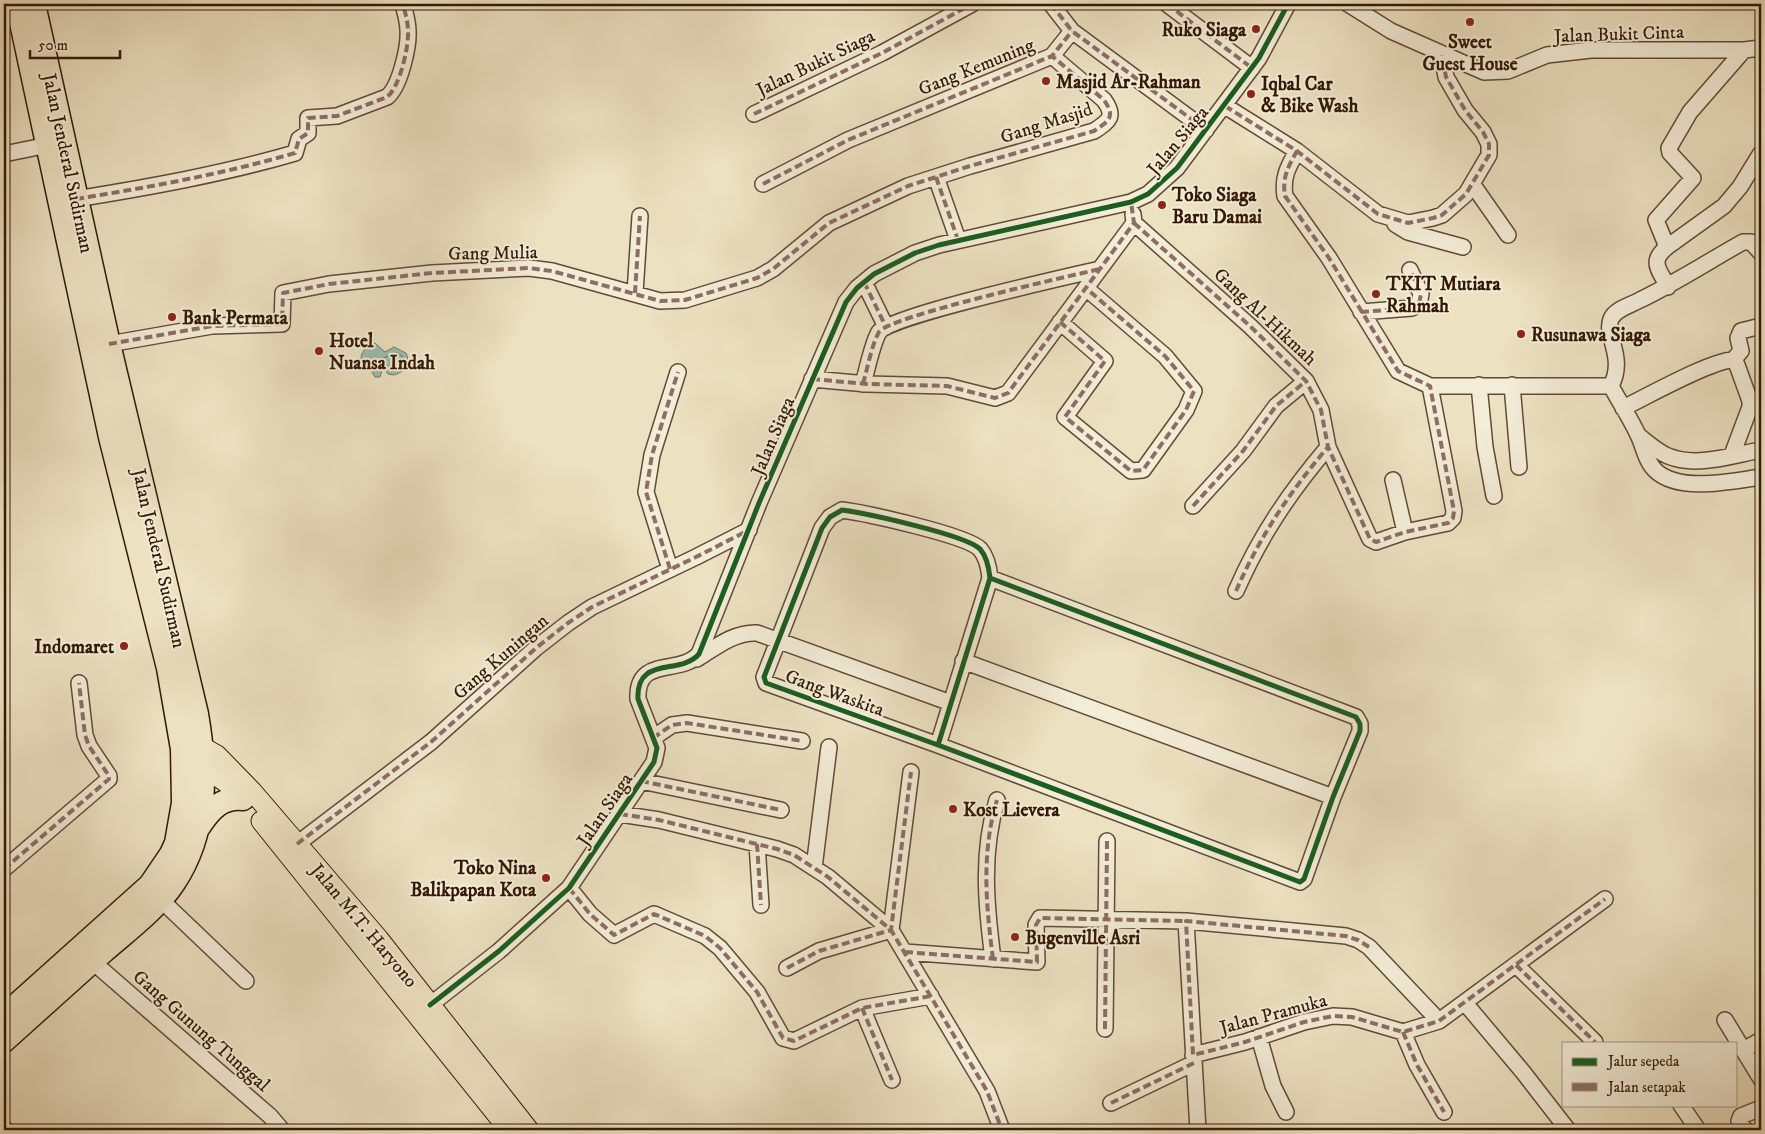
<svg xmlns="http://www.w3.org/2000/svg" width="1765" height="1134" font-family="'IM FELL DW Pica',serif">
  <style>
    .water { fill: #99beaf; stroke: #717c6b }
    .lines { fill: none; stroke-linecap: round; stroke-linejoin: round }
    .shore { stroke: #666c5a; stroke-width: 1 }
    .minor-casing { stroke: #624b34; stroke-width: 18 }
    .major-casing { stroke: #341905; stroke-width: 21 }
    .highway-casing { stroke: #341905; stroke-width: 25 }
    .minor { stroke: #f3ecd7; stroke-width: 15 }
    .major { stroke: #ece1c1; stroke-width: 19 }
    .highway { stroke: #ece1c1; stroke-width: 22 }
    .quiet { stroke: #8d6e63; stroke-width: 4; stroke-dasharray: 8 4; stroke-linecap: butt }
    .cycleway-casing { stroke: #f3ecd7; stroke-width: 8 }
    .cycleway { stroke: #1b5e20; stroke-width: 5 }
    .poi-dot { fill: #8f2418; stroke: #f3ecd7; stroke-width: 2 }
    .labels { text-anchor: middle; stroke-width: 4; stroke-linejoin: round; paint-order: stroke }
    .poi-label { font-size: 19px; font-weight: bold; fill: #341905; stroke: #f3ecd7; text-anchor: start }
    .street-label { font-size: 19px; fill: #341905; stroke: #f3ecd7 }
  </style>
  <rect width="100%" height="100%" fill="#ece1c1"/>
  <filter id="stains"><feTurbulence type="fractalNoise" baseFrequency=".004" numOctaves="4"/><feColorMatrix values="0 0 0 0 .2 0 0 0 0 .09 0 0 0 0 .02 0 0 0 .5 -.17"/></filter>
  <radialGradient id="worn" r=".72"><stop offset=".6" stop-color="#630" stop-opacity="0"/><stop offset="1" stop-color="#630" stop-opacity=".3"/></radialGradient>
  <path class="water" d="M375,343l10,9 9,-5 12,6c5,11 -2,20 -13,22l-5,-1 -5,-7 -3,10h-5l-3,-5 2,-5 5,-2 -2,-5 -5,-1 -5,6 -5,-1c-4,-9 4,-19 13,-21z"/>
  <g class="lines">
    <path class="shore" d="M397,353l5,3 1,6 -6,7 -5,1 -8,-7 -2,-4z"/>
    <defs>
      <path id="minor" d="M1051,4l21,27 134,99
        M1167,4l85,64
        M1348,4l43,27 93,41 24,-1 39,-16 44,-5h153l17,-2
        M1225,106l72,45 81,63 30,9 25,-5 9,-3 24,-21 23,-39v-11l-6,-12 -18,-22 -19,-33 -4,-22
        M754,114l128,-61 90,-49
        M4,154l44,-9
        M936,177l22,63
        M763,184l85,-44 204,-84 20,-25
        M1473,185l35,50
        M76,199c74,-12 147,-25 219,-46l4,-14 9,-6v-15l29,-2 50,-19c13,-10 22,-51 21,-66 0,-10 -3,-18 -5,-27
        M1134,223l116,103 56,55 15,29 7,37 42,92 6,3 29,-10 43,-9 5,-5 1,-7 -24,-125 -32,-15 -69,-113 -44,-62c-3,-19 3,-29 12,-45
        M1395,224l13,8 55,15
        M1667,247l57,-41 16,-19 21,-34
        M864,282l22,45
        M1668,287c-9,-18 -19,-25 -1,-40l-11,-27 37,-42 -23,-25 -1,-5 21,-36 54,-62
        M635,293l5,-77
        M1361,312l51,-4 7,-4 2,-10 -11,-24
        M1060,322l45,39 -40,56 66,54 12,-1 43,-60 8,-19 -29,-35 -78,-67
        M109,344l103,-18 70,-2 1,-31 46,-9 103,-11 97,-5 23,3 108,30 25,-1 72,-22 16,-9 56,-46 79,-37 62,-20 124,-35c15,-10 22,-14 10,-31l-52,-44
        M1733,360l8,-9 -3,-13 3,-7 20,-5
        M812,379l55,5 80,2 48,12 13,-5 126,-170 -1,-9
        M863,384c4,-14 9,-40 16,-52 11,-16 191,-56 221,-63
        M1479,385l6,62 9,49
        M1512,385l7,82
        M1430,386h181c15,-29 -7,-50 0,-67 4,-10 20,-14 29,-19 35,-17 69,-39 103,-58h8l10,11
        M1611,386c9,17 20,33 28,51 5,11 7,25 17,34 24,22 76,10 105,6
        M1623,408c23,-11 89,-48 110,-48l4,5 13,36v6l-18,48
        M1639,436c9,7 19,16 29,20 29,12 64,-1 93,-6
        M1393,480l12,52
        M1193,506l50,-55 33,-45 30,-25
        M670,569l-24,-77 6,-37 26,-83
        M1236,591c24,-55 53,-98 92,-144
        M697,659c19,-12 37,-27 60,-26l194,70
        M963,661l370,136
        M653,738l19,-13 15,-2 115,18
        M938,745l52,-167c-1,-10 -3,-21 -10,-29 -14,-14 -115,-36 -138,-39l-12,7 -8,11 -58,149 2,6 172,62 362,137 4,-3 29,-82 27,-66v-7l-4,-7 -366,-139
        M641,781l140,29
        M620,814l39,6 118,29 17,6 34,22 63,53 96,161 15,39
        M297,844l134,-102 105,-94 32,-25 24,-16 104,-50 53,-27
        M757,844l4,61
        M814,868l15,-121
        M4,869l105,-90v-3l-20,-30 -4,-11 -6,-52
        M569,888l21,26 24,21 40,-21 51,22 15,12 37,44 26,46 11,3 68,-33 69,-12
        M160,899l86,82
        M905,952l132,10 -1,-37 4,-7 146,3
        M993,959c-7,-54 -12,-106 4,-159
        M93,962l177,154 12,14
        M1516,965l79,77
        M787,968l32,-17 72,-21 20,-158
        M1465,1003l58,69 45,58
        M430,1005l69,-54 70,-63 85,-126 3,-14 -19,-49c-2,-44 42,-23 61,-45l60,-151 87,-201 11,-14 17,-14 41,-21 24,-8 192,-43 17,-8 29,-26 82,-110 29,-54
        M862,1008l30,72
        M1725,1020l36,59
        M1105,1029l2,-188
        M1403,1032l14,33 27,47
        M1259,1037l14,49 13,26
        M1743,1050l18,-10
        M1193,1055l52,-13 59,-20 29,-6 19,1 51,15 36,-11 166,-122
        M1111,1103l83,-40
        M1681,1105l17,25
        M4,1128l1,2
        M1198,1130l-12,-209 160,15 12,4 11,7 70,74
        M1745,1130l-6,-9 2,-5 20,-8"/>
      <path id="major" d="M189,748l14,-1 14,8 35,36 127,148 150,191
        M189,772c28,-1 36,9 55,27
        M261,821l248,309"/>
      <path id="highway" d="M199,827c11,-17 22,-30 44,-28
        M4,1016l146,-131 21,-31 5,-11 7,-40 -1,-54 -14,-81 -58,-231 -93,-433
        M4,1041c33,-30 66,-59 99,-89 24,-21 53,-42 71,-69 34,-51 33,-111 23,-169l-88,-370 -75,-340"/>
    </defs>
    <use href="#minor" class="minor-casing"/>
    <use href="#major" class="major-casing"/>
    <use href="#highway" class="highway-casing"/>
    <use href="#minor" class="minor"/>
    <use href="#major" class="major"/>
    <use href="#highway" class="highway"/>
    <path class="quiet" d="M1051,4l21,27 134,99
      M1167,4l85,64
      M1225,106l72,45 81,63 30,9 25,-5 9,-3 24,-21 23,-39v-11l-6,-12 -18,-22 -19,-33 -4,-22
      M754,114l128,-61 90,-49
      M936,177l22,63
      M763,184l85,-44 204,-84 20,-25
      M76,199c74,-12 147,-25 219,-46l4,-14 9,-6v-15l29,-2 50,-19c13,-10 22,-51 21,-66 0,-10 -3,-18 -5,-27
      M1134,223l116,103 56,55 15,29 7,37 42,92 6,3 29,-10 43,-9 5,-5 1,-7 -24,-125 -32,-15 -69,-113 -44,-62c-3,-19 3,-29 12,-45
      M864,282l22,45
      M635,293l5,-77
      M1361,312l51,-4 7,-4 2,-10 -11,-24
      M1060,322l45,39 -40,56 66,54 12,-1 43,-60 8,-19 -29,-35 -78,-67
      M109,344l103,-18 70,-2 1,-31 46,-9 103,-11 97,-5 23,3 108,30 25,-1 72,-22 16,-9 56,-46 79,-37 62,-20 124,-35c15,-10 22,-14 10,-31l-52,-44
      M812,379l55,5 80,2 48,12 13,-5 126,-170 -3,-21
      M863,384c4,-14 9,-40 16,-52 11,-16 191,-56 221,-63
      M1193,506l50,-55 33,-45 30,-25
      M670,569l-24,-77 6,-37 26,-83
      M1236,591c24,-55 53,-98 92,-144
      M653,738l19,-13 15,-2 115,18
      M641,781l140,29
      M620,814l39,6 118,29 17,6 34,22 63,53 96,161 15,39
      M297,844l134,-102 105,-94 32,-25 24,-16 104,-50 53,-27
      M757,844l4,61
      M4,869l105,-90v-3l-20,-30 -4,-11 -6,-52
      M569,888l21,26 24,21 40,-21 51,22 15,12 37,44 26,46 11,3 68,-33 69,-12
      M1369,947l-11,-7 -12,-4 -160,-15 7,134 52,-13 59,-20 29,-6 19,1 51,15 36,-11 166,-122
      M905,952l132,10 -1,-37 4,-7 146,3
      M993,959c-7,-54 -12,-106 4,-159
      M1516,965l79,77
      M787,968l32,-17 72,-21 20,-158
      M862,1008l30,72
      M1105,1029l2,-188
      M1403,1032l14,33 27,47
      M1111,1103l83,-40"/>
    <defs>
      <path id="cycleway" d="M938,745l52,-167c-1,-10 -3,-21 -10,-29 -14,-14 -115,-36 -138,-39l-12,7 -8,11 -58,149 2,6 172,62 362,137 4,-3 29,-82 27,-66v-7l-4,-7 -366,-139
        M430,1005l69,-54 70,-63 85,-126 3,-14 -19,-49c-2,-44 42,-23 61,-45l60,-151 87,-201 11,-14 17,-14 41,-21 24,-8 192,-43 17,-8 29,-26 82,-110 29,-54"/>
    </defs>
    <use href="#cycleway" class="cycleway-casing"/>
    <use href="#cycleway" class="cycleway"/>
  </g>
  <g class="poi-dot">
    <circle cx="1470" cy="22" r="5"/>
    <circle cx="1256" cy="29" r="5"/>
    <circle cx="1046" cy="81" r="5"/>
    <circle cx="1251" cy="94" r="5"/>
    <circle cx="1162" cy="205" r="5"/>
    <circle cx="1376" cy="294" r="5"/>
    <circle cx="172" cy="317" r="5"/>
    <circle cx="1521" cy="334" r="5"/>
    <circle cx="319" cy="351" r="5"/>
    <circle cx="124" cy="646" r="5"/>
    <circle cx="953" cy="809" r="5"/>
    <circle cx="546" cy="878" r="5"/>
    <circle cx="1015" cy="937" r="5"/>
  </g>
  <g class="labels">
    <g class="poi-label">
      <text x="1246" y="36" text-anchor="end">Ruko Siaga</text>
      <text x="1470" y="48" text-anchor="middle">Sweet<tspan x="1470" dy="22">Guest House</tspan></text>
      <text x="1056" y="88">Masjid Ar-Rahman</text>
      <text x="1261" y="90">Iqbal Car<tspan x="1261" dy="22">&amp; Bike Wash</tspan></text>
      <text x="1172" y="201">Toko Siaga<tspan x="1172" dy="22">Baru Damai</tspan></text>
      <text x="1386" y="290">TKIT Mutiara<tspan x="1386" dy="22">Rahmah</tspan></text>
      <text x="182" y="324">Bank Permata</text>
      <text x="1531" y="341">Rusunawa Siaga</text>
      <text x="329" y="347">Hotel<tspan x="329" dy="22">Nuansa Indah</tspan></text>
      <text x="114" y="653" text-anchor="end">Indomaret</text>
      <text x="963" y="816">Kost Lievera</text>
      <text x="536" y="874" text-anchor="end">Toko Nina<tspan x="536" dy="22">Balikpapan Kota</tspan></text>
      <text x="1025" y="944">Bugenville Asri</text>
    </g>
    <g class="street-label">
      <text transform="translate(1619 33) rotate(-2)" y="7">Jalan Bukit Cinta</text>
      <text transform="translate(815 62) rotate(-26)" y="7">Jalan Bukit Siaga</text>
      <text transform="translate(976 66) rotate(-22)" y="7">Gang Kemuning</text>
      <text transform="translate(1046 122) rotate(-18)" y="7">Gang Masjid</text>
      <text transform="translate(1177 140) rotate(-50)" y="7">Jalan Siaga</text>
      <text transform="translate(69 163) rotate(78)" y="7">Jalan Jenderal Sudirman</text>
      <text transform="translate(493 252) rotate(-1)" y="7">Gang Mulia</text>
      <text transform="translate(1266 316) rotate(43)" y="7">Gang Al-Hikmah</text>
      <text transform="translate(772 436) rotate(-67)" y="7">Jalan Siaga</text>
      <text transform="translate(160 558) rotate(77)" y="7">Jalan Jenderal Sudirman</text>
      <text transform="translate(500 656) rotate(-41)" y="7">Gang Kuningan</text>
      <text transform="translate(835 692) rotate(20)" y="7">Gang Waskita</text>
      <text transform="translate(604 809) rotate(-56)" y="7">Jalan Siaga</text>
      <text transform="translate(365 925) rotate(50)" y="7">Jalan M.T. Haryono</text>
      <text transform="translate(1273 1013) rotate(-15)" y="7">Jalan Pramuka</text>
      <text transform="translate(202 1030) rotate(41)" y="7">Gang Gunung Tunggal</text>
    </g>
  </g>
  <rect width="1765" height="1134" fill="none" stroke="#ece1c1" stroke-width="20"/>
  <rect x="5" y="5" width="1755" height="1124" fill="none" stroke="#341905" stroke-width="2.5"/>
  <rect x="10" y="10" width="1745" height="1114" fill="none" stroke="#341905"/>
  <rect x="1562" y="1042" width="175" height="65" fill="#f3ecd7" stroke="#a79883"/>
  <rect x="1572" y="1058" width="25" height="8" fill="#1b5e20" stroke="#a79883"/>
  <text x="1608" y="1066" font-size="15" fill="#341905">Jalur sepeda</text>
  <rect x="1572" y="1083" width="25" height="8" fill="#8d6e63" stroke="#a79883"/>
  <text x="1608" y="1092" font-size="15" fill="#341905">Jalan setapak</text>
  <path d="M30 50v8h90v-8" fill="none" stroke="#341905" stroke-width="2.5"/>
  <text x="38" y="50" font-size="15" fill="#341905" stroke="#f3ecd7" stroke-width="4" paint-order="stroke">50 m</text>
  <rect width="100%" height="100%" filter="url(#stains)"/>
  <rect width="100%" height="100%" fill="url(#worn)"/>
</svg>
